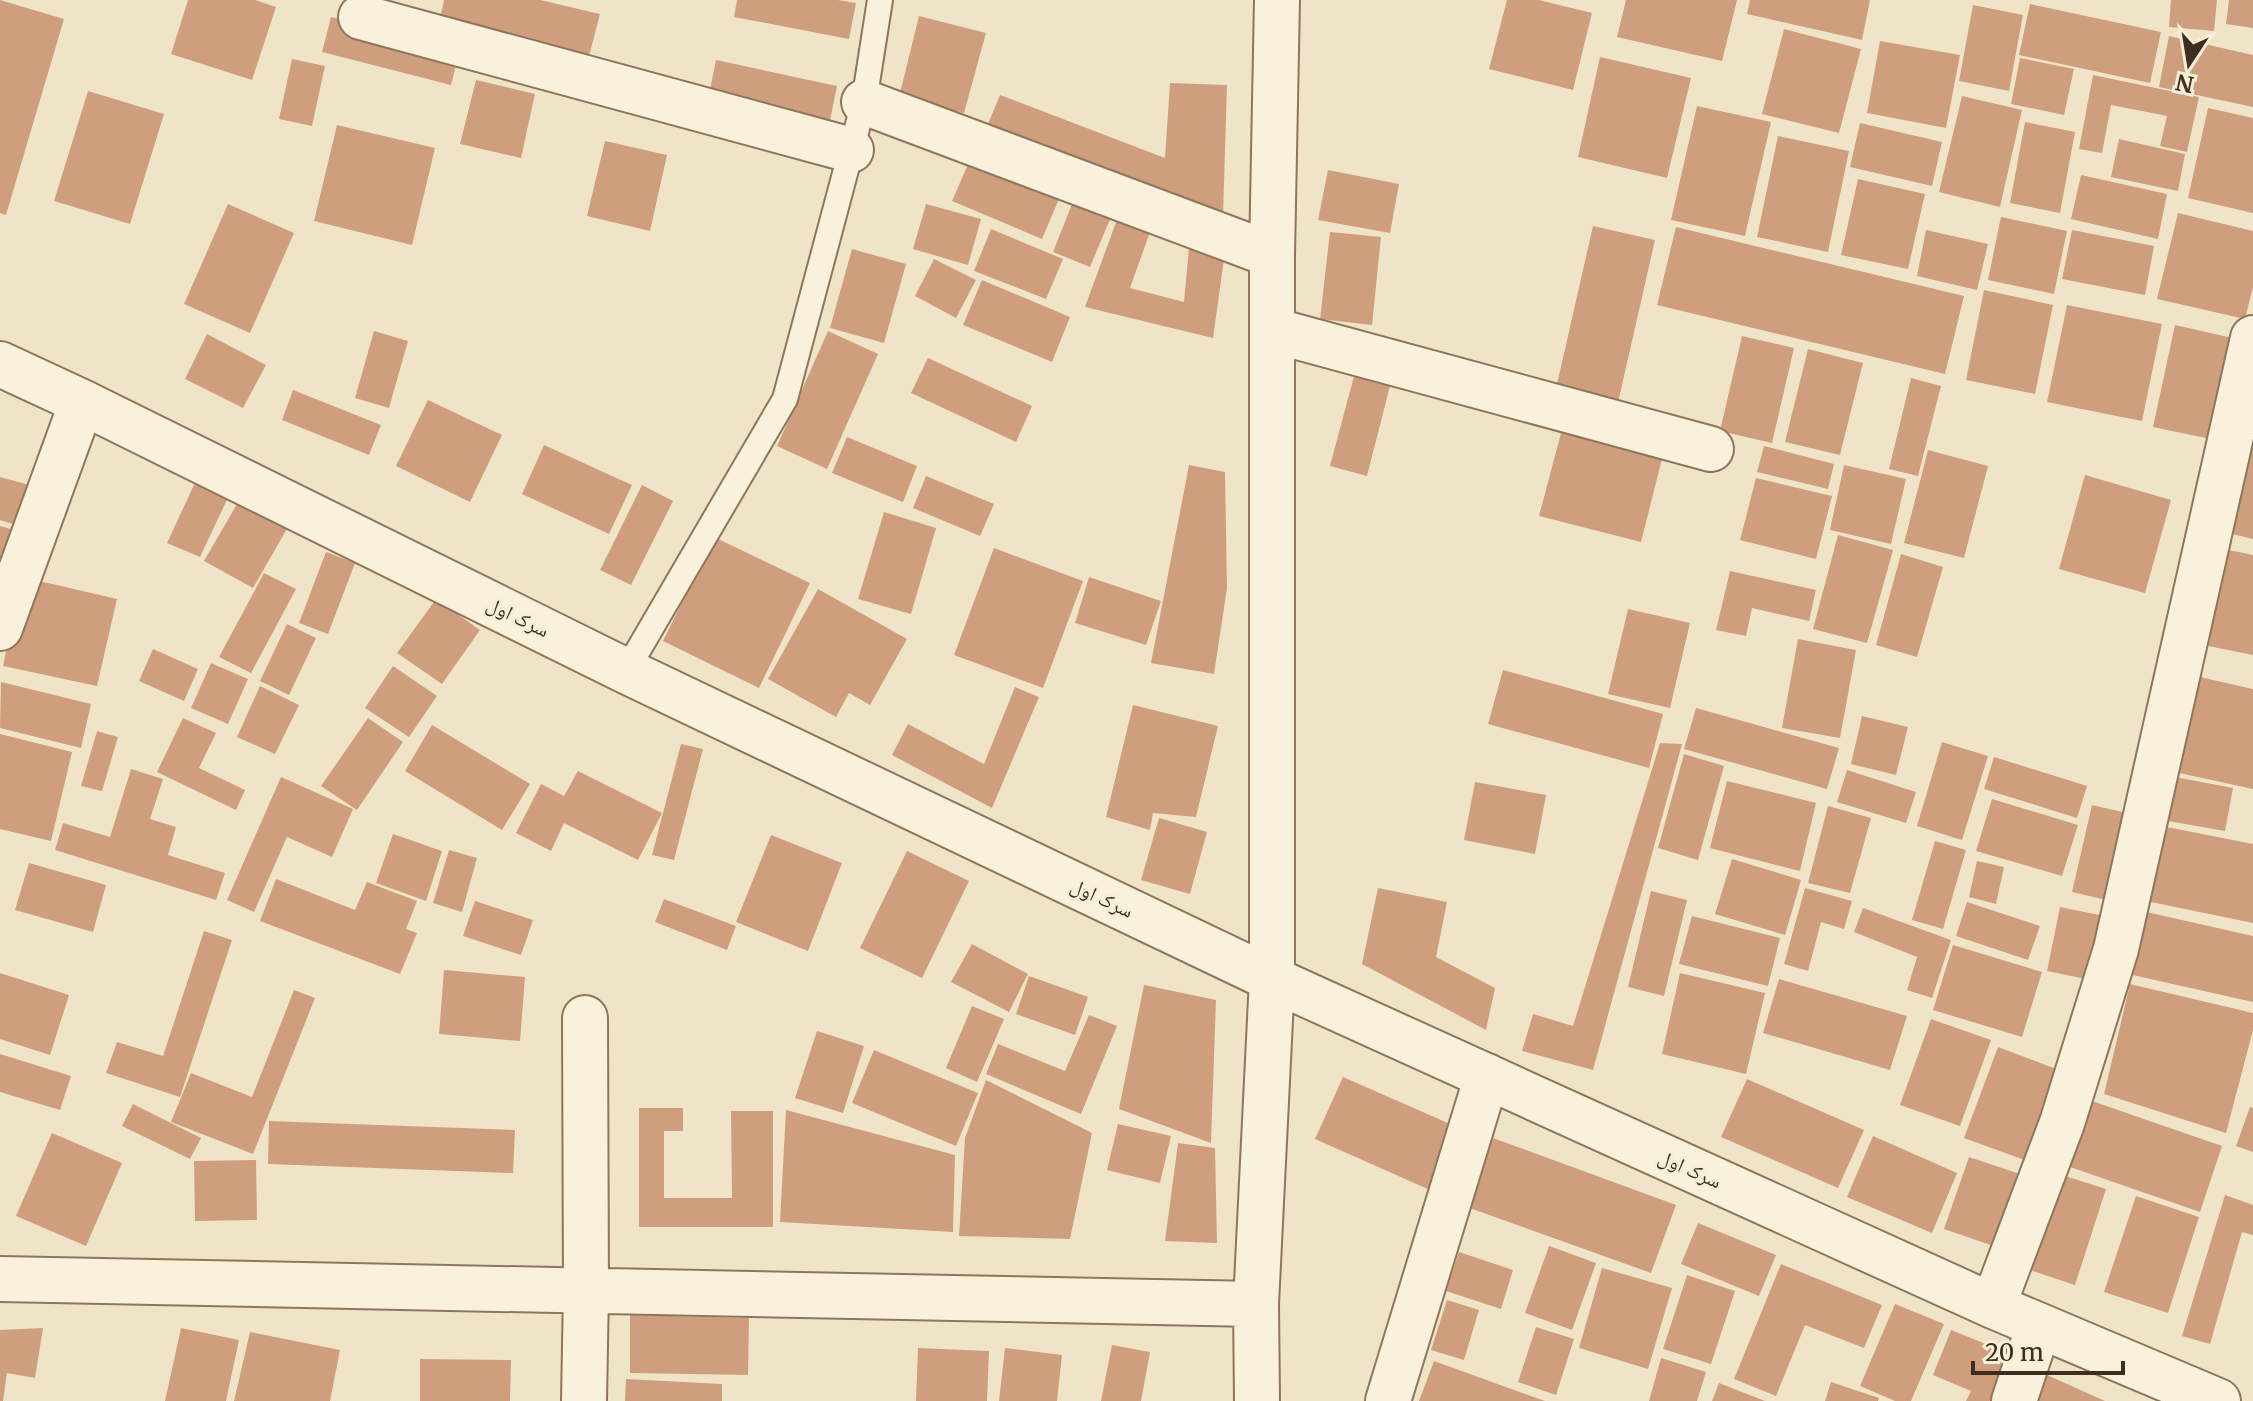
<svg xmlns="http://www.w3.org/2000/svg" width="2253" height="1401" font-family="Merriweather,'Noto Naskh Arabic',serif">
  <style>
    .building { fill: #cf9f7d }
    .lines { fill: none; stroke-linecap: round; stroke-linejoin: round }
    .service-casing { stroke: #8d765c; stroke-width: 28 }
    .minor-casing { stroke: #8d765c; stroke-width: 48 }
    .service { stroke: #faf1dc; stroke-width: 24 }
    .minor { stroke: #faf1dc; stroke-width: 44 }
    .labels { text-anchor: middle; stroke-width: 6; stroke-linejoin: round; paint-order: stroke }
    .street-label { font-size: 20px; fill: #3d2e20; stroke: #f7eed8 }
  </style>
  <rect width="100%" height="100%" fill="#f0e4c8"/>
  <path class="building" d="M0,0l64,19 -58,196 -6,-2z
    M188,0h67l21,7 -24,73 -81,-26z
    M444,0h96l60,14 -11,42 -149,-37z
    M737,0h101l18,3 -7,36 -115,-22z
    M1507,0h32l53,13 -19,77 -84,-21z
    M1626,0h111l-15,61 -105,-24z
    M1750,0h120l-8,40 -115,-26z
    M2171,0h46l-3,31 -45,-4z
    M2229,0h24v28l-27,-4z
    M2030,4l131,28 -11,51 -131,-28z
    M1973,5l50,10 -14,76 -50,-10z
    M919,16l67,17 -22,80 -65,-16z
    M331,17l129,32 -9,36 -129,-33z
    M1784,29l77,20 -22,84 -77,-19z
    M2169,36l84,19v52l-94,-20z
    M1880,41l80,14 -14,73 -79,-15z
    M1600,57l91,21 -24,100 -89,-21z
    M2020,58l54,11 -10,46 -53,-11z
    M292,59l33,7 -13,60 -33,-7z
    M716,60l121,26 -9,44 -121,-25z
    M2093,75l106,22 -12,55 -27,-6 7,-30 -56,-11 -9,48 -23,-4z
    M476,80l59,14 -14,64 -61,-14z
    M1170,83l57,2 -4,131 -235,-92 12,-29 165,63z
    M88,91l76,23 -34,110 -76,-23z
    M1962,96l60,14 -22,97 -61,-15z
    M1697,106l74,16 -26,114 -74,-16z
    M2208,108l45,10v95l-65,-15z
    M2025,122l50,10 -15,81 -50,-10z
    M1860,123l82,19 -10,44 -82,-19z
    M337,125l98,23 -23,97 -98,-24z
    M1778,136l71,15 -21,101 -71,-15z
    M2119,139l66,15 -7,37 -67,-14z
    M605,141l62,14 -17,76 -63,-15z
    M969,162l90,37 -17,40 -90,-38z
    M1328,170l71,14 -9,49 -72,-13z
    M2081,175l86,19 -9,45 -87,-20z
    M1858,179l67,15 -17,75 -67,-14z
    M1078,189l38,16 -26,62 -37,-15z
    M228,204l66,29 -44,100 -66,-29z
    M926,204l55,15 -13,46 -55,-16z
    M1122,206l33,12 -25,70 54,14 5,-54 36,4 -12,86 -128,-31z
    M2178,213l75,18v56l-8,32 -88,-20z
    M2001,217l66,14 -13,63 -66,-14z
    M1593,226l62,14 -38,167 -62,-14z
    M1676,227l288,69 -19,78 -288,-69z
    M991,229l72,30 -17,40 -72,-28z
    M1926,230l62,14 -11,46 -60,-14z
    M2072,230l82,16 -9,49 -83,-16z
    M1330,232l51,5 -9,88 -52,-6z
    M852,249l54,15 -22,79 -54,-15z
    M934,259l42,21 -20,38 -41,-22z
    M982,280l88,37 -18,45 -89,-37z
    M1984,290l69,15 -18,89 -69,-14z
    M2067,305l95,19 -20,97 -95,-19z
    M2175,325l71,16 -21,101 -72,-15z
    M374,331l34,10 -19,67 -34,-10z
    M828,331l50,23 -51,115 -50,-23z
    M207,334l59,31 -23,43 -58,-29z
    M1742,336l52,12 -22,95 -52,-12z
    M1808,349l55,14 -23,92 -55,-13z
    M928,358l104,48 -16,36 -105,-49z
    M1357,365l36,9 -26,102 -37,-10z
    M1911,378l30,8 -23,90 -29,-7z
    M293,390l88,35 -12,30 -87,-35z
    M428,400l74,35 -32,67 -74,-36z
    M2253,422v117l-29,-7z
    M1561,433l101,26 -21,83 -102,-26z
    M847,437l70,29 -14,36 -71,-29z
    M544,445l88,40 -23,49 -87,-40z
    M1764,446l70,18 -6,25 -71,-17z
    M1928,450l60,16 -24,92 -60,-15z
    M1189,465l36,7 2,116 -13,86 -63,-11z
    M1844,465l62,14 -15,65 -61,-14z
    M199,474l33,15 -32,68 -33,-14z
    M2085,475l86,25 -26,93 -86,-24z
    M926,476l68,28 -14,32 -67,-28z
    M0,477l44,12 -12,41 -32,-10z
    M1756,478l76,18 -16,63 -76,-19z
    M642,485l31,16 -42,84 -31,-15z
    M244,492l48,28 -39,68 -49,-27z
    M884,512l52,16 -25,86 -53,-15z
    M0,526l22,6 -22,55z
    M1838,535l55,15 -26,93 -54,-14z
    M714,537l96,46 -51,105 -96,-47z
    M994,548l89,33 -40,107 -89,-33z
    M2229,550l24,5v100l-45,-9z
    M326,552l29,11 -27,71 -29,-11z
    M1901,554l42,13 -26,90 -41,-12z
    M1730,571l86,19 -7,31 -57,-13 -6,28 -30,-6z
    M264,573l32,16 -45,84 -32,-16z
    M22,577l95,22 -20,87 -94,-20z
    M1089,577l72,24 -15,44 -71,-22z
    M818,589l89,50 -37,66 -21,-12 -13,24 -68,-38z
    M436,599l44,31 -38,54 -45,-31z
    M1628,609l62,14 -20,85 -62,-14z
    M287,624l29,14 -27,57 -29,-14z
    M1798,639l58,11 -16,88 -58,-10z
    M153,649l45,20 -14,32 -45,-20z
    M211,663l37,16 -20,45 -37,-16z
    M393,666l44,30 -28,41 -44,-29z
    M1503,670l160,44 -14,54 -161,-44z
    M2191,675l62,14v100l-83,-18z
    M1,682l90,22 -10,44 -81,-20z
    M260,686l39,19 -24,49 -38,-17z
    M1015,687l24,10 -47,111 -100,-53 16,-31 76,40z
    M1133,705l85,21 -22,91 -43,-4 -3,17 -44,-13z
    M1696,708l143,40 -12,41 -143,-40z
    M1862,716l46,11 -12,48 -45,-11z
    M183,718l33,15 -17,35 46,22 -9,20 -79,-38z
    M368,718l35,24 -46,68 -36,-24z
    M432,725l98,59 -28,46 -97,-59z
    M97,731l21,6 -16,54 -21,-5z
    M0,734l72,18 -21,89 -51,-12z
    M1942,742l46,14 -26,84 -45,-14z
    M1660,743l22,1 -89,326 -71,-19 11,-37 40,12z
    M681,744l22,5 -29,111 -22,-5z
    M1684,754l40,12 -26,94 -40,-12z
    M1994,757l93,29 -10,32 -93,-29z
    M131,769l32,10 -13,40 26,8 -8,28 57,18 -9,27 -161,-50 8,-27 47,14z
    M1847,770l69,22 -10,31 -69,-21z
    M578,771l84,42 -24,47 -74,-37 -13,28 -35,-18 25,-49 23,12z
    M2170,776l63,12 -8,43 -63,-11z
    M281,777l72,32 -21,48 -45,-20 -33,75 -27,-12z
    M1727,781l89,22 -16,68 -90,-23z
    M1475,782l71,13 -11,59 -71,-14z
    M1992,799l86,26 -16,51 -86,-25z
    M2092,805l43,10 -20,87 -43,-10z
    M1828,806l43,12 -21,75 -42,-10z
    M1159,818l48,14 -17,62 -49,-14z
    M2162,826l91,18v79l-107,-22z
    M393,834l49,17 -16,50 -50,-18z
    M771,835l71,28 -34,88 -72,-29z
    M1935,841l31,9 -23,79 -31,-9z
    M449,850l28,8 -15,54 -29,-9z
    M907,851l62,30 -47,97 -62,-30z
    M1732,859l69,21 -16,55 -70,-21z
    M1977,861l27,6 -8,37 -27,-7z
    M29,863l77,22 -13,47 -78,-22z
    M276,879l79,31 12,-28 50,19 -11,28 11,4 -17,41 -140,-53z
    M1378,888l69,14 -11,55 59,31 -9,42 -124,-66z
    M1805,888l47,13 -8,28 -23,-7 -13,49 -24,-7z
    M1651,891l36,9 -23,96 -36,-9z
    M664,899l72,27 -9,24 -72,-28z
    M475,901l58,19 -12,35 -58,-19z
    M1967,902l73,24 -12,34 -72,-24z
    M2060,907l49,10 -14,64 -48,-10z
    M1863,908l88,32 -19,58 -25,-8 10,-33 -63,-25z
    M2142,911l111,25v66l-125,-28z
    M1692,916l88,22 -12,48 -89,-22z
    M204,931l28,9 -52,157 -74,-24 11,-31 46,14z
    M972,944l56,30 -19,38 -58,-30z
    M1953,945l89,27 -20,65 -89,-27z
    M444,970l81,7 -5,64 -81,-7z
    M0,973l69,22 -19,60 -50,-16z
    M1680,973l85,20 -19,81 -84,-20z
    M1029,976l59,21 -13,38 -59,-21z
    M1779,979l128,37 -17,54 -127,-37z
    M2130,984l123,29v17l-27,103 -122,-39z
    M1144,985l72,15 -5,143 -92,-34z
    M294,990l21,8 -62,156 -82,-32 20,-49 61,24z
    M972,1006l32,13 -27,63 -31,-14z
    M1089,1015l28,11 -36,88 -95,-40 12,-30 67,27z
    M1931,1019l60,21 -31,86 -60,-21z
    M817,1031l47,15 -21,67 -48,-15z
    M1998,1047l74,28 -34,90 -74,-27z
    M874,1050l104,43 -22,53 -104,-43z
    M0,1054l71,22 -11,34 -60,-18z
    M1343,1077l114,50 -27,63 -115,-51z
    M1747,1079l117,51 -26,58 -117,-51z
    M986,1080l106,53 -22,106 -111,-3 6,-98z
    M2092,1101l130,45 -22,66 -130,-45z
    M133,1104l68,34 -11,21 -68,-33z
    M2250,1107l3,1v44l-17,-6z
    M639,1108h44v23h-19v67h68l-1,-87h42v116h-134z
    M786,1110l169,45 -2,77 -173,-10z
    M269,1121l246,9 -2,43 -245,-9z
    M1118,1124l53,12 -11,47 -53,-13z
    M52,1133l70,30 -36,83 -70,-30z
    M1873,1136l84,37 -25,60 -85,-36z
    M1493,1138l183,67 -25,68 -184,-66z
    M1178,1143l37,5 2,95 -52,-2z
    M1969,1157l57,19 -24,73 -58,-20z
    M256,1160l1,60 -62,1 -1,-60z
    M2059,1174l47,15 -31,96 -48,-16z
    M2225,1195l28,10v30l-11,-3 -32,112 -28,-8z
    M2136,1196l63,21 -31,96 -64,-21z
    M1698,1223l78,32 -17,41 -78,-32z
    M1549,1246l47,17 -24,67 -47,-17z
    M1459,1252l54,18 -12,39 -55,-18z
    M1781,1264l101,41 -18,43 -59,-23 -29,71 -42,-17z
    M1602,1268l70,20 -24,81 -69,-21z
    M1687,1275l48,16 -24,73 -48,-15z
    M1447,1300l32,10 -15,50 -33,-10z
    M1895,1304l49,20 -33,77h-16l-35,-15z
    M630,1315l119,3 -1,57 -118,-2z
    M1536,1327l38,12 -18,56 -38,-13z
    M43,1328l-8,50 -28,-5 -4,28h-3v-71z
    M181,1328l58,12 -13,61h-61z
    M1951,1330l70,28 -17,43h-38l5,-10 -38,-16z
    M250,1332l90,18 -10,51h-96z
    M1112,1345l38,7 -9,49h-40z
    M918,1348l71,3 -2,50h-71z
    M1005,1348l57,7 -5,46h-58z
    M1661,1358l45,14 -9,29h-48z
    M420,1359l91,1 -1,41h-90z
    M1434,1361l111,40h-126z
    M2047,1375l58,26h-70z
    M626,1379l96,5v17h-97z
    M1831,1382l48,16 -1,3h-53z
    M1719,1383l46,18h-53z"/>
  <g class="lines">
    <defs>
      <path id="service" d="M626,671l159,-272 79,-297 16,-102"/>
      <path id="minor" d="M361,17l490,133
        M864,102l408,153
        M1272,330l439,119
        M0,364l82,38 544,269 646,308 721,327 225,95
        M0,628l82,-226
        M0,1279l1256,25
        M1993,1306l69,-183 54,-174 137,-611
        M584,1401l2,-111 -1,-272
        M1257,1401l-1,-97 16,-325v-724l5,-255
        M1388,1401l99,-325
        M2014,1401l25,-75"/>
    </defs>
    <use href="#service" class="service-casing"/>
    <use href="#minor" class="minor-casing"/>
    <use href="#service" class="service"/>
    <use href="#minor" class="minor"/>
  </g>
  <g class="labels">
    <g class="street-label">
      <text transform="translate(518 617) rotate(26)" y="7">سرک اول</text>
      <text transform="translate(1102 898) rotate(25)" y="7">سرک اول</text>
      <text transform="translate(1690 1169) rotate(24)" y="7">سرک اول</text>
    </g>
  </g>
  <g transform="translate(2189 64) rotate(192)" stroke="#f7eed8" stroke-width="6" paint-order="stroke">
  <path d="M0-6L14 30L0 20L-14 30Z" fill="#3d2e20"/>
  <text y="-12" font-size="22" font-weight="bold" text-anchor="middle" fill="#3d2e20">N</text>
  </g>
  <path d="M1973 1361v12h150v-12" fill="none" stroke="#3d2e20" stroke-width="4"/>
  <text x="1985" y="1361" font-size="24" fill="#3d2e20" stroke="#f7eed8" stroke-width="6" paint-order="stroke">20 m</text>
</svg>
